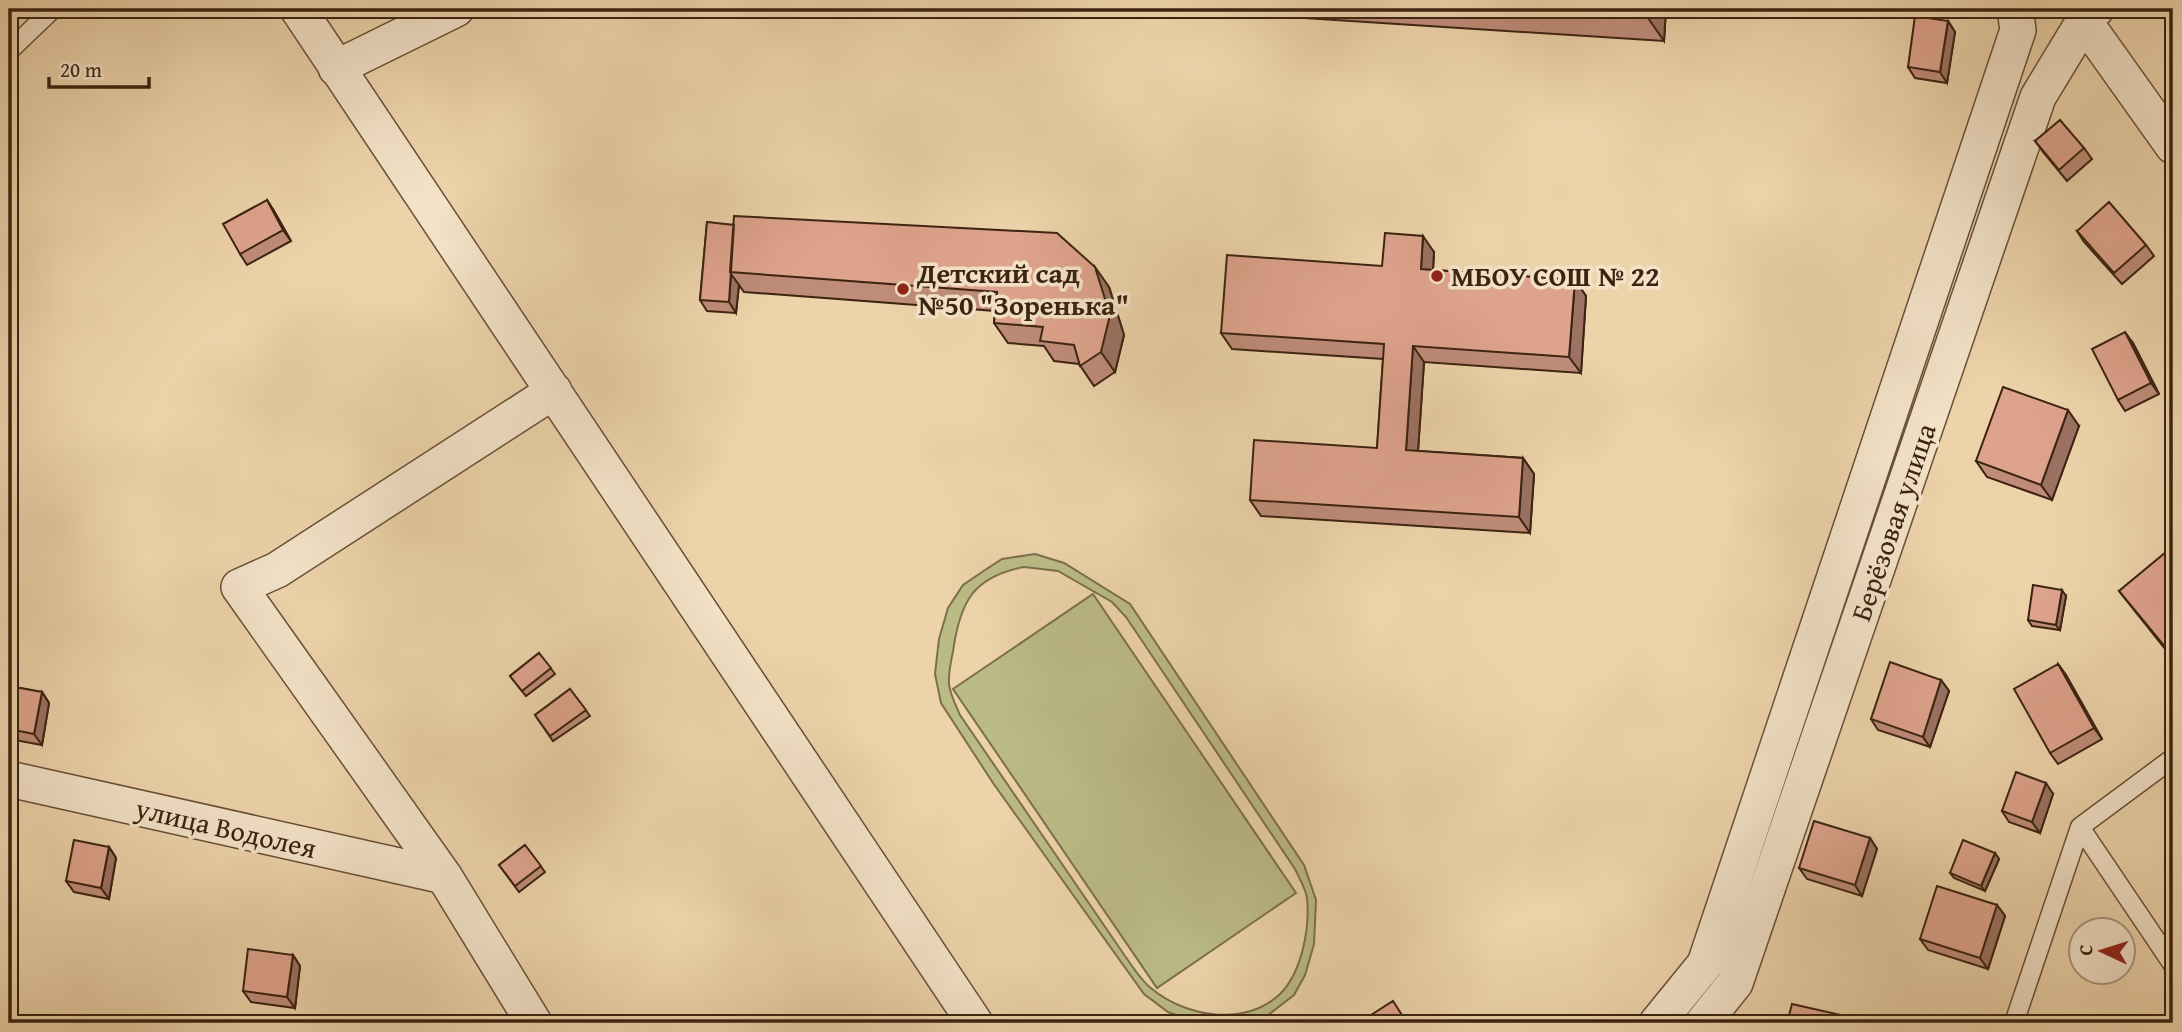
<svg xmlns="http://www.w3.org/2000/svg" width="2182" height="1032" font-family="'Gentium Book Plus',serif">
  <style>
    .green { fill: #bbbb86; stroke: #7c6f4c; stroke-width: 2; fill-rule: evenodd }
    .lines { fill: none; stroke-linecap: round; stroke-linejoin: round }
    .service-casing { stroke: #684f37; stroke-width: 21 }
    .minor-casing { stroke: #684f37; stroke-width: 38 }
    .service { stroke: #f3e2c8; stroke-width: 18 }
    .minor { stroke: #f3e2c8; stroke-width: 35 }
    .wall { fill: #bf8c79; stroke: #3c2311; stroke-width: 2 }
    .shaded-wall { fill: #9b7263; stroke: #3c2311; stroke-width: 2 }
    .building { fill: #dea38d; stroke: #3c2311; stroke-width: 2 }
    .poi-dot { fill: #8f2418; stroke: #f3e2c8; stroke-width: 2.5 }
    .labels { text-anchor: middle; stroke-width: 7; stroke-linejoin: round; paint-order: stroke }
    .poi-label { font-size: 28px; font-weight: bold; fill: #3c2311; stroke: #f3e2c8; text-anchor: start }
    .street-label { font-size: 28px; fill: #3c2311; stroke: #f3e2c8 }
  </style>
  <rect width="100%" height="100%" fill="#edd3aa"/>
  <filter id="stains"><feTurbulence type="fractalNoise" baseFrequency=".00286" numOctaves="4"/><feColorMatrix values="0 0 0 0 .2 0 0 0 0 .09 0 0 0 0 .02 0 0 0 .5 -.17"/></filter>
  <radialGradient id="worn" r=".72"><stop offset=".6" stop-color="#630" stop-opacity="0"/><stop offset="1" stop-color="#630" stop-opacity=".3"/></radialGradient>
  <path class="green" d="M1035,554l29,9 66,41 174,261 12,35 -2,44 -9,31 -11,20 -26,20 -24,8h-45l-31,-11 -24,-18 -151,-211 -52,-80 -6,-29 4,-35 9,-31 15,-23 22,-15 17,-11zM1024,567l34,4 54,31 14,15 169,252c4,9 11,20 12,29 3,30 -5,74 -27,96 -35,33 -94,23 -128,-5 -11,-8 -19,-22 -27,-33l-165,-241c-4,-9 -10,-21 -11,-31 -1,-10 2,-22 4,-33 7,-48 19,-74 71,-84z
    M1093,594l203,299 -139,95 -204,-299z"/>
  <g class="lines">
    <defs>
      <path id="service" d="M9,51l44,-42
        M2080,827l93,138
        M2080,827l93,-69
        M2014,1023l66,-196"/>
      <path id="minor" d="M298,9l677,1014
        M2084,21l89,125
        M336,68l120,-59
        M9,779l435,97
        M534,1023l-90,-147 -205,-289 38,-17 277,-179
        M1657,1023l48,-59 313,-934 -3,-21
        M1703,1023l32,-40 303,-886 46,-76 12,-12"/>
    </defs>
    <use href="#service" class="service-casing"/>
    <use href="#minor" class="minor-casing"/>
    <use href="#service" class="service"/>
    <use href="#minor" class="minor"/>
  </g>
  <path class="wall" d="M1298,9h368l-2,32 -360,-23z
    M1948,21l7,11 -8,51 -32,-5 -7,-11z
    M2035,141l49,7 8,11 -25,22 -24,-29z
    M267,200l7,11 17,30 -44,24 -7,-11z
    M707,222l402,65 15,48 -9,37 -21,14 -15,-22 -25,-3 -10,-15 -36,-3 -14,-20 1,-12 -251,-19 -5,-7 -3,28 -29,-2 -7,-11z
    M2077,231l69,14 8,11 -32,28 -38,-42z
    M1434,252l-1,18 142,10 11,16 -5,77 -157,-11 -6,89 105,7 11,16 -4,59 -269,-17 -11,-16 127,-52 6,-89 -151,-10 -11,-16 161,-67z
    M2133,343l26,51 -34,17 -7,-11z
    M2079,426l-27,74 -65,-23 -11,-16z
    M2173,561v98l-54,-68z
    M2066,596l-6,34 -28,-4 -4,-6z
    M539,653l16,21 -29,22 -16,-20z
    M2058,664l8,11 36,64 -44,25 -8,-11z
    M1941,680l8,11 -19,56 -52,-17 -7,-11z
    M9,686l33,6 7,11 -7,42 -33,-6z
    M570,689l20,27 -37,25 -18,-26z
    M2053,794l-13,39 -31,-11 -7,-11z
    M1870,838l7,11 -15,47 -55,-17 -8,-11z
    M525,845l20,27 -26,20 -20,-27z
    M109,847l7,11 -7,41 -35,-7 -8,-11z
    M1995,853l4,6 -14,32 -31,-13 -4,-5z
    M1997,905l8,11 -17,53 -60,-19 -8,-11z
    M293,955l7,11 -5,42 -44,-6 -8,-11z"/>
  <path class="shaded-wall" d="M1646,9h20l-2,32 -18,-26z
    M1948,21l7,11 -8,51 -7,-11z
    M267,200l7,11 17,30 -8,-11z
    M1423,236l11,16 -2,33 -11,-16z
    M1095,267l14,20 15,48 -9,37 -14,-20z
    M731,274l8,11 -3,28 -7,-11z
    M1575,280l11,16 -5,77 -12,-16z
    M2125,332l8,11 26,51 -8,-11z
    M1413,346l11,16 -7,104 -11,-16z
    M2068,410l11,16 -27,74 -11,-15z
    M1523,458l11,16 -4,59 -11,-16z
    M2062,590l4,6 -6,34 -4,-5z
    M2058,664l8,11 36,64 -8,-11z
    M1941,680l8,11 -19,56 -7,-10z
    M42,692l7,11 -7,42 -8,-11z
    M2046,783l7,11 -13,39 -8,-11z
    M1870,838l7,11 -15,47 -7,-11z
    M109,847l7,11 -7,41 -8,-11z
    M1995,853l4,6 -14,32 -4,-5z
    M1997,905l8,11 -17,53 -8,-11z
    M293,955l7,11 -5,42 -8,-11z"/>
  <path class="building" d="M1555,9h91v6z
    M1915,16l33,5 -8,51 -32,-5z
    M2060,120l24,28 -25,22 -24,-29z
    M267,200l16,30 -43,24 -17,-30z
    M2109,202l37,43 -32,28 -37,-42z
    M734,216l323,17 38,34 15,48 -9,37 -21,14 -6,-21 -34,-4 3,-14 -49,-4 3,-31 -267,-20z
    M707,222l27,3 -5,77 -29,-2z
    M1385,233l38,3 -2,33 154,11 -6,77 -156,-11 -7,104 117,8 -4,59 -269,-17 4,-60 123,8 7,-104 -163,-11 6,-78 155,11z
    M2125,332l26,51 -33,17 -26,-51z
    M2003,387l65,23 -27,75 -65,-24z
    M2166,552l7,9v80l-7,7 -47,-57z
    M2033,585l29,5 -6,35 -28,-5z
    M539,653l12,15 -29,23 -12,-15z
    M1890,662l51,18 -18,57 -52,-18z
    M2058,664l36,64 -44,25 -36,-64z
    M9,686l33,6 -8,42 -25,-5z
    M570,689l16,21 -36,26 -15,-21z
    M2016,772l30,11 -14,39 -30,-11z
    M1814,821l56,17 -15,47 -56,-17z
    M74,840l35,7 -8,41 -35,-7z
    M1963,840l32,13 -14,33 -31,-13z
    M525,845l16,21 -26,20 -16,-21z
    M1937,886l60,19 -17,53 -60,-19z
    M248,949l45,6 -6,42 -44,-6z
    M1393,1001l14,22h-31l-5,-8z
    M1792,1004l84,19h-89z"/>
  <g class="poi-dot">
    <circle cx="1437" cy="276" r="7"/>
    <circle cx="903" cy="289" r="7"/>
  </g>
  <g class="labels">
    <g class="poi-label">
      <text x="917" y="283">Детский сад<tspan x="917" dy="32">№50 "Зоренька"</tspan></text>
      <text x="1451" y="286">МБОУ СОШ № 22</text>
    </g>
    <g class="street-label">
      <text transform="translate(1893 522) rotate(-71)" y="10">Берёзовая улица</text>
      <text transform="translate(226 828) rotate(13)" y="10">улица Водолея</text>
    </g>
  </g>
  <rect width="2182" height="1032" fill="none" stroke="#edd3aa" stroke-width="35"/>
  <rect x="10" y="10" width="2161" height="1011" fill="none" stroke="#3c2311" stroke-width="3.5"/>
  <rect x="18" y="18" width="2147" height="997" fill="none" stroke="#3c2311" stroke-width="2"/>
  <g transform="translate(2102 951) rotate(274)"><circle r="33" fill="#f3e2c8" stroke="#aa967f" stroke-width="2"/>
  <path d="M0-5L12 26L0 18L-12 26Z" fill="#8f2418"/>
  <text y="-10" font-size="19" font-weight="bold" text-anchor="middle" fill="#3c2311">С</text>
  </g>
  <path d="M49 77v10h100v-10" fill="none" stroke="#3c2311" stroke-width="3.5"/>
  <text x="60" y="77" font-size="21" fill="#3c2311" stroke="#f3e2c8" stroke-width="5" paint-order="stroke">20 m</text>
  <rect width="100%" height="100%" filter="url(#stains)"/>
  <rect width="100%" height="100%" fill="url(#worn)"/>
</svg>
